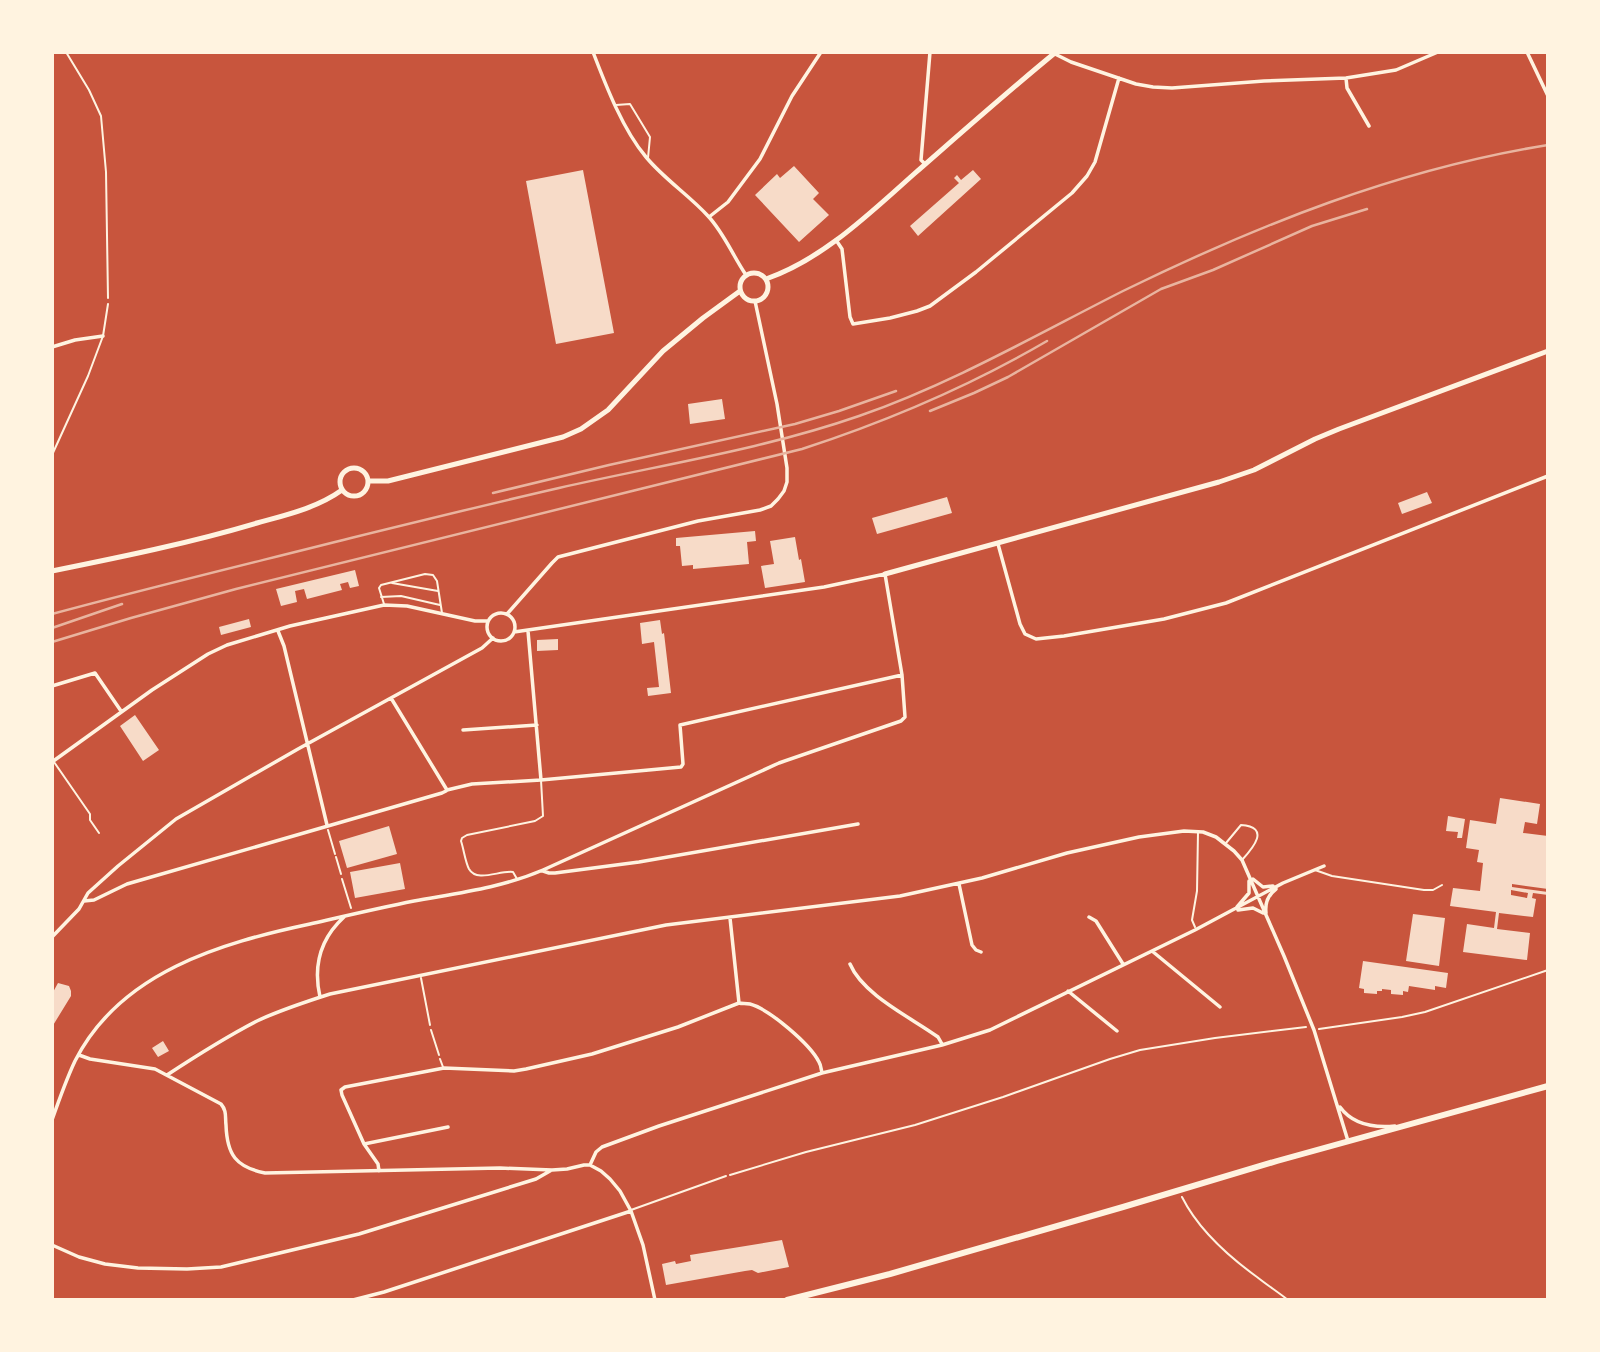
<svg xmlns="http://www.w3.org/2000/svg" width="1600" height="1352" font-family="'Noto Serif',serif">
  <style>
    .building { fill: #f7dbc8; fill-rule: evenodd }
    .lines { fill: none; stroke-linecap: round; stroke-linejoin: round }
    .path { stroke: #fff3e0; stroke-width: 2 }
    .service { stroke: #fff3e0; stroke-width: 2 }
    .minor { stroke: #fff3e0; stroke-width: 3.5 }
    .tertiary { stroke: #fff3e0; stroke-width: 5 }
    .primary { stroke: #fff3e0; stroke-width: 6 }
    .rail { stroke: #e9b49f; stroke-width: 2.5 }
  </style>
  <rect width="100%" height="100%" fill="#c8553d"/>
  <path class="building" d="M794,166l25,27 -6,6 16,16 -30,27 -44,-47 22,-21 3,4z
    M583,170l31,163 -58,11 -30,-163z
    M973,170l8,9 -63,57 -8,-10 49,-43 -5,-5 3,-3 4,5z
    M722,399l3,20 -35,5 -2,-20z
    M1427,492l5,11 -30,11 -4,-11z
    M947,497l5,16 -75,21 -5,-16z
    M755,531l1,10 -9,1 2,22 -56,5v-4l-11,1 -2,-20h-4v-8z
    M795,537l4,23 2,-1 4,23 -40,6 -4,-22 13,-2 -4,-23z
    M355,570l4,16 -9,2 -2,-6 -8,2 2,6 -35,9 -3,-10 -9,2 2,11 -16,4 -5,-17z
    M249,619l2,8 -30,8 -2,-8z
    M660,620l2,14 2,-1 7,60 -23,3 -1,-8 12,-1 -5,-45 -12,2 -2,-21z
    M558,639v11l-21,1v-11z
    M135,715l24,35 -16,11 -23,-35z
    M1500,798l40,6 -3,20 -12,-2 -2,11 25,3v53l-36,-5v3l36,5v3l-15,-2 -1,5 4,1 -3,18 -34,-4 -2,16 33,4 -3,27 -64,-8 4,-28 27,4 2,-16 -46,-6 3,-18 27,3 3,-28 -6,-1 2,-12 -13,-2 4,-28 26,4zM1511,890l17,3 -1,5 -16,-3z
    M1448,816l17,3 -3,19h-5l1,-6 -12,-1z
    M389,826l8,28 -50,14 -8,-27z
    M400,863l5,26 -50,9 -5,-26z
    M1413,914l32,4 -6,48 -33,-5z
    M1363,961l85,12 -2,15 -11,-2v4l-26,-4 -1,6 -5,-1v4l-12,-1v-4l-9,-1v2h-5v3l-13,-1v-4l-5,-1z
    M58,983l11,3 2,5v5l-19,31v-33z
    M163,1041l6,10 -11,6 -6,-9z
    M782,1240l7,27 -31,6 -6,-3 -7,1 -79,14 -4,-21 13,-3 1,3 15,-3 -1,-6z"/>
  <g class="lines">
    <path class="path" d="M66,52l23,38 12,26 5,56 2,126
      M328,830l7,24
      M336,857l5,17
      M342,879l9,29
      M1319,1029l83,-12 23,-5 123,-42
      M431,1030l8,25
      M730,1175l76,-23 109,-27 88,-28 107,-38 30,-9 75,-12 91,-11
      M1182,1197c16,32 46,59 75,80 10,8 21,15 31,23"/>
    <path class="service" d="M616,105l14,-1 20,33 -2,21
      M52,455l36,-79 15,-40 5,-32
      M392,583l46,8
      M381,597l20,-1 39,9
      M384,604l-5,-16 2,-3 44,-11 8,1 4,6 5,32
      M54,762l36,52v6l9,13
      M1226,843l15,-18c30,2 12,23 1,35
      M1315,870l17,6 92,14h9l9,-5
      M517,879l-4,-7c-13,-2 -36,11 -44,-3 -4,-8 -5,-19 -8,-28l1,-3 5,-3 68,-14 8,-5 -2,-36
      M1195,927l-3,-7 5,-29 1,-59
      M421,978l9,47
      M440,1059l3,8
      M631,1210l95,-34"/>
    <path class="minor" d="M593,52c13,34 30,78 53,105 18,22 43,38 62,59 16,17 25,40 38,59
      M1527,52l21,44
      M1055,54l16,8 65,22 17,3 19,1 92,-7 82,-3 50,-8 42,-18
      M1346,78l1,10 22,38
      M925,164l-4,-4 9,-108
      M709,217l19,-15 32,-43 32,-63 29,-44
      M836,240l6,9 8,68 3,7 37,-6 27,-7 13,-5 46,-34 96,-79 15,-17 8,-14 24,-84
      M52,347l23,-7 28,-4
      M998,544l22,80 5,10 11,5 28,-3 100,-17 62,-16 322,-127
      M487 627a14 14 0 1 1 28 0a14 14 0 1 1-28 0Z
      M507,614l45,-51 6,-6 140,-36 62,-11 11,-4 7,-7 6,-8 3,-9v-14l-10,-64 -22,-103
      M278,631l6,15 43,179
      M528,631l13,149
      M52,686l43,-13 26,38
      M391,698l56,92 25,-6 69,-4 140,-13 2,-3 -3,-39 222,-50
      M463,730l74,-5
      M52,762l100,-72 56,-36 19,-9 63,-19 94,-21 23,1 68,15h13
      M543,871l6,2h6l84,-11 219,-38
      M1253,879l10,8 10,-1
      M959,884l13,61 4,5 5,2
      M84,901l10,-1 33,-16 315,-91 4,-2
      M1237,907l12,-14v-12
      M1238,910l15,-2 10,5
      M1266,913c-1,-9 2,-18 10,-24
      M1089,917l7,4 27,43
      M730,918l9,85c3,1 7,0 11,1 19,5 60,40 69,58 2,3 2,7 3,11
      M52,937l27,-28 9,-16 30,-27 58,-47 122,-70 184,-101 11,-10
      M1152,951l68,56
      M850,964c13,31 62,54 88,73l4,7
      M1068,991l49,40
      M320,997c-7,-31 0,-58 24,-80
      M79,1055l11,4 65,10 66,35c6,7 4,13 5,21 1,30 10,42 39,48l235,-5 52,2 15,-1 17,-4h6l11,6 9,8 10,12 11,20 12,34 12,55
      M167,1075c29,-19 59,-38 90,-54 23,-11 48,-19 73,-27l336,-69 234,-29 82,-18 85,-25 72,-16 45,-6 19,1 13,5 18,14 8,9 42,96 30,74 34,111
      M1340,1107c13,18 34,21 55,19
      M52,1120c7,-20 14,-40 23,-59 45,-89 146,-118 235,-137 35,-8 69,-16 104,-23 44,-8 87,-13 129,-31l236,-107 122,-42 4,-4 -3,-42 -17,-101 -61,13 -310,45
      M364,1144l84,-17
      M590,1165l6,-13 6,-5 57,-21 163,-53 120,-28 48,-15 205,-100 88,-47 41,-17
      M379,1171l-1,-7 -14,-20 -22,-49 -1,-5 4,-3 99,-19 70,3 12,-2 66,-15 86,-27 61,-24
      M52,1245l27,12 26,7 33,4 49,1 34,-2 138,-33 177,-55 14,-8
      M353,1300l31,-8 247,-81"/>
    <path class="tertiary" d="M740 287a14 14 0 1 1 28 0a14 14 0 1 1-28 0Z
      M766,279c57,-20 103,-65 148,-105 47,-41 93,-82 142,-122
      M340 482a14 14 0 1 1 28 0a14 14 0 1 1-28 0Z
      M368,481h20l175,-44 18,-8 27,-19 55,-59 40,-33 37,-27
      M52,571c69,-14 138,-28 205,-48 29,-8 60,-15 85,-33
      M885,574l334,-92 35,-12 61,-31 24,-10 209,-78"/>
    <path class="primary" d="M787,1300l103,-26 233,-67 154,-46 271,-75"/>
    <path class="rail" d="M930,411l44,-18 34,-16 153,-88 52,-19 99,-44 55,-17
      M493,493l116,-28 186,-41 44,-13 57,-20
      M52,614c100,-27 200,-51 299,-76 69,-17 138,-34 208,-50 100,-23 202,-38 300,-72 92,-32 177,-81 264,-125 135,-66 275,-122 425,-146
      M52,628l70,-24
      M52,642l79,-24 105,-29 566,-140c86,-28 168,-63 245,-108"/>
  </g>
  <rect width="1600" height="1352" fill="none" stroke="#fff3e0" stroke-width="108"/>
</svg>
